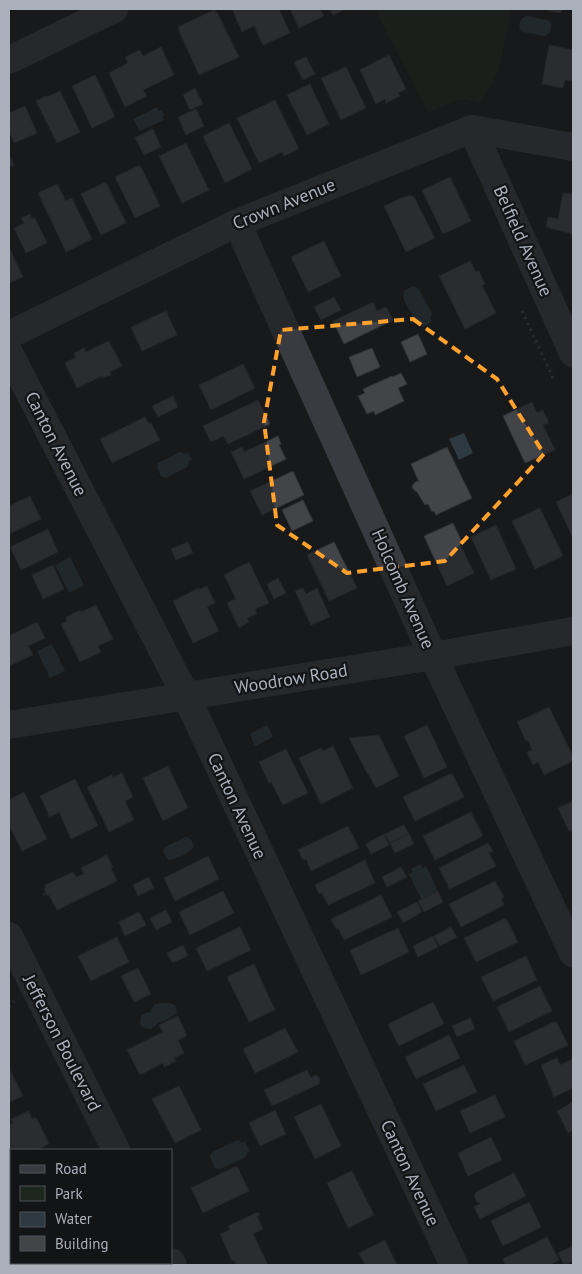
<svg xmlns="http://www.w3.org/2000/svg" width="582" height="1274" font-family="'PT Sans',sans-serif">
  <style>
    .green { fill: #1e271e }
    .water { fill: #2d3a41 }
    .building { fill: #424448; stroke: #323337 }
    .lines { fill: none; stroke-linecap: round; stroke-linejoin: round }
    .path { stroke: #3f4248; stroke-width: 3; stroke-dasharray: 2.5 4; stroke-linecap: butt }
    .minor { stroke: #393b41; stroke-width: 28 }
    .marked { fill: none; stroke: #ffa12d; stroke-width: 4; stroke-dasharray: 10 6; stroke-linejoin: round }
    .labels { text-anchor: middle; stroke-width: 4.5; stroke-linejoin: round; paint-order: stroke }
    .street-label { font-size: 18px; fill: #aab1bc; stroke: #131416 }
  </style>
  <rect width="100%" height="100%" fill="#18191b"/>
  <path class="green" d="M376,9h136l-14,63 -17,31 -16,-4 -8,1 -29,13 -47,-92z"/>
  <path class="water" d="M526,16l22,4 3,4 -1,8 -4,4 -23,-4 -4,-5 2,-8z
    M157,107l2,4 2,-1 3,5 -2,1 2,4 -24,11 -7,-12z
    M413,286l6,3 13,25 -2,5 2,3 -9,5 -2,-4 -5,-1 -13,-24 1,-7z
    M464,433l9,20 -14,7 -10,-21z
    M180,452l4,2 4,-2 4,7 -3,2 -2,6 -21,11 -5,-2 -4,-8 1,-5z
    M70,557l14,28 -15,8 -14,-28z
    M52,644l13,27 -15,7 -13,-27z
    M267,725l6,12 -18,9 -5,-12z
    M185,837l5,1 4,8c-4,7 -19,15 -27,13l-4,-8 2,-4z
    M421,864l2,4 3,-2 14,30 -17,7 -14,-29 4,-2 -2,-3z
    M159,1003h11l5,2 2,6 -2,4 -18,9 -6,5 -7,-1 -4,-4 1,-8 4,-3 5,-1 4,-7z
    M238,1140l4,3 3,-1 5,9 -3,1 -1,5 -26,12 -5,-1 -5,-11 2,-5z"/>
  <path class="building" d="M232,9h47l11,24 -27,12 -9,-19 -12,6z
    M290,9h30l4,7 -25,12z
    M330,9h16l-13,6z
    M549,9h13l-1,4 -13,-2z
    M214,10l2,3 1,-1 22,45 -40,18 -20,-44v-1l-1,-3z
    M549,45l24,5v31l-8,-1 -2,8 -21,-4z
    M161,47l13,28 -31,15 4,6 -22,11 -16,-34 19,-10 -3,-6 15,-7 3,6z
    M389,55l17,34 -8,4 2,3 -14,7 -1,-4 -9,5 -16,-34z
    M306,57l9,17 -12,6 -9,-18z
    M346,67l20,41 -25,12 -20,-42z
    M95,75l20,42 -23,11 -20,-42z
    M310,84l19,40 -22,11 -20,-40z
    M195,88l8,16 -13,6 -7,-15z
    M60,91l20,41 -23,11 -21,-42 10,-5 1,1z
    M275,100l24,49 -15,7 -2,-4 -23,11 -22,-45z
    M25,106l12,27 -23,10 -5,-12v-18z
    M196,109l8,17 -18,9 -8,-18z
    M229,123l23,46 -27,14 -22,-47z
    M153,129l8,18 -17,8 -9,-17z
    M186,143l23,47 -27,13 -23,-47z
    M9,154l5,11 -5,2z
    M140,165l20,41 -25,12 -20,-41z
    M450,177l21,44 -28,13 -21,-44z
    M106,182l20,41 -25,12 -20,-41z
    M57,184l9,17 6,-3 20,41 -26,13 -28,-59z
    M563,193l10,1v40l-27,-7 2,-10 10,2z
    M410,195l4,2 21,41 -29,14 -22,-46 20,-9h2z
    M30,214l2,5 3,-1 12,25 -21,10 -12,-25 10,-5 -3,-5z
    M324,241l17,35 -33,16 -17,-35z
    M9,247l14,30 -14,6z
    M470,261l6,11 3,-1 6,13 -3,1 14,28 -31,16 -26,-53z
    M334,297l7,13 -20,10 -7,-13z
    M373,302l4,9 9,-4 7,13 -49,24 -11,-23z
    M166,311l11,24 -35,16 -11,-24z
    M418,334l9,20 -17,8 -9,-20z
    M109,341l13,25 -12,6 1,3 -8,3 -1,-2 -25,12 -12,-25 11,-6 -2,-4 10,-5 2,4z
    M372,348l8,19 -23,10 -8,-20z
    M243,364l12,24 -44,22 -12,-25z
    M401,373l6,11 -9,4 6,13 -29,14 -1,-4 -7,3 -9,-18 7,-3 -2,-4 29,-13 1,1z
    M173,396l5,11 -20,10 -6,-11z
    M258,400l12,24 -42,20 -5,-8 -12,6 -8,-16z
    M532,402l5,11 6,-3 6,13 -6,2 12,25 -30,13 -22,-47z
    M145,417l4,7 2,-1 9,17 -48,23 -12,-24z
    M278,436l3,8 -2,1 7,14 -42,20 -13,-27 11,-5 2,5z
    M447,447l25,51 -36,17 -2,-4 -2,1 -4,-8 -3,1 -8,-13 -3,-2 -2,-3 2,-4 3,-2 2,1 -8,-18z
    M293,471l11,24 -42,20 -12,-24z
    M573,494v44l-17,-36z
    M30,496l11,23 -32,15v-28z
    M303,500l10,21 -21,10 -10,-21z
    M540,508l23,48 -28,13 -23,-48z
    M453,523l9,19 -2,2 14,29 -27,13 -23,-50z
    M496,525l20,44 -25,11 -20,-43z
    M48,529l10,23 -37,18 -11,-23z
    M188,542l5,11 -17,7 -5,-11z
    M334,542l23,46 -28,13 -22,-46z
    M249,562l20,41 -14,6 2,5 -10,4 2,4 -10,6 -12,-25 9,-4 -12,-24z
    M53,565l11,24 -21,10 -11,-24z
    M278,578l8,15 -12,6 -7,-15z
    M207,586l8,17 -8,4 12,24 -26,12 -20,-42 26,-13v2z
    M303,588l3,6 11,-6 13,29 -19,8 -16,-34z
    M96,605l17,34 -15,7 3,6 -21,10 -19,-38 6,-3 -1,-4 14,-7 1,2z
    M37,622l8,16 -17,8 5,9 -24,11v-30z
    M549,707l24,49v5l-29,14 -6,-13 -5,3 -6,-13 5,-2 -4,-10 -2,1 -9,-19z
    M427,725l20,42 -23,11 -20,-42z
    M379,735l20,41 -23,12 -7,-13h-1l-19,-37z
    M333,746l20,42 -32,16 -22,-46 22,-10 2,3z
    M286,749l22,44 -25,12 -12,-23 -2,1 -10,-21z
    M168,766l20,42 -25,13 -20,-43z
    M122,773l11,24 -8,4 9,19 -25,12 -22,-45 25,-12 1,2z
    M452,773l12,24 -49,24 -12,-24z
    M75,779l23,47 -27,13 -12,-27 -9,5 -10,-21z
    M24,792l23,47 -25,12 -13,-26v-25z
    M573,801v29l-4,1 -11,-23z
    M471,812l12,24 -48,24 -12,-24z
    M404,825l5,9 -19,9 -5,-9z
    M348,826l11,22 -48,23 -5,-12 -3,1 -5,-10z
    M384,834l5,11 -18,9 -5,-10z
    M409,834l5,10 -19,9 -5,-10z
    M488,843l5,8 -4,2 7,13 -46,23 -11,-21z
    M107,855l6,12 -2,1 6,13 -60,29 -8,-15 -2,1v-2l-3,1 -1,-1 3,-1 -2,-4 2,-1 -1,-3 28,-13 3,5 8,-3 -3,-6z
    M208,856l11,23 -44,22 -11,-23z
    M365,860l10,23 -47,22 -6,-12 -3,1 -4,-9z
    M401,867l6,10 -20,10 -5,-10z
    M149,877l5,11 -16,8 -5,-11z
    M495,881l9,16 -3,2 3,6 -43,22 -12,-23z
    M223,891l11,22 -44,22 -11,-23z
    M438,891l5,11 -19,10 -6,-11z
    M381,895l11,22 -48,23 -6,-12 -2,1 -5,-10z
    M417,902l5,10 -19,11 -6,-11z
    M166,910l6,12 -16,8 -6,-12z
    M139,912l7,13 -21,11 -6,-14z
    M506,918l12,24 -42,20 -12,-24z
    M240,927l11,23 -44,21 -11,-23z
    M451,927l6,10 -17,9 -6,-10z
    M398,928l11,24 -48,23 -11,-25z
    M433,936l5,11 -20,10 -5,-11z
    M117,937l12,25 -38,19 -13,-25z
    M183,945l5,11 -16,7 -5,-10z
    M526,956l11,24 -44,21 -12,-24z
    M254,964l21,46 -26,12 -22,-45z
    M138,968l13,26 -17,8 -13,-26z
    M540,986l12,25 -43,21 -12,-25z
    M433,1002l11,22 -45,22 -11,-22z
    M178,1016l9,20 -9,4 6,13 -10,5 2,3 -12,6 -1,-4 -23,12 -13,-25 36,-18 -4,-7z
    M470,1018l5,11 -18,8 -5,-11z
    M556,1021l12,24 -43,20 -11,-24z
    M285,1028l13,24 -43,21 -12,-24z
    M449,1035l11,23 -44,21 -11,-22z
    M557,1058l3,7 13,-6v29l-19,9 -13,-32z
    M464,1065l13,27 -41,19 -13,-27z
    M9,1070h1l13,26 -14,6z
    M307,1070l4,8 4,-3 3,1 2,4 -1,4 -47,22 -8,-16z
    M179,1086l22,44 -26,13 -23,-44z
    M495,1095l10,22 -35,16 -10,-22z
    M573,1102v28l-5,3 -11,-22z
    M321,1104l20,42 -26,13 -21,-42z
    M275,1110l11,24 -26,12 -11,-23z
    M29,1111l3,8 4,-2 13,27 -13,6h-25v12l-2,1v-38l4,-2 -2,-4z
    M491,1137l11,23 -34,16 -10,-23z
    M237,1166l12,25 -46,22 -12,-25z
    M352,1171l22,44 -26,13 -21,-45z
    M514,1173l12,23 -46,23 -6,-12 7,-4 -4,-1 -3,-7 2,-3z
    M529,1202l12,25 -38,19 -12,-25z
    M258,1212l2,3 -3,1 6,13 -10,5 15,31h-32l-2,-5 -2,1 -12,-27 10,-4 -2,-4z
    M547,1237l12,23 -10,5h-43l-3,-6z
    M385,1240l12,25h-32l-6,-12z
    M573,1246v15l-9,4 -6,-12z
    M50,1263h19l-5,2h-12z"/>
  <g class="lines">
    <path class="path" d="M522,311l32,69
      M9,1007l5,-6"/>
    <path class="minor" d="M9,60l105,-51
      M472,129l101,224
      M237,223l196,433 140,297
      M9,335l228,-112 235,-94 101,18
      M9,353l177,343 268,569
      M9,725l424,-69 140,-25
      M9,936l107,214
      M171,1262l2,3"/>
  </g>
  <path d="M0 0H582V1274H0ZM413,319l84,60 47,75 -99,107 -98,12 -70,-48 -13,-103 17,-92z" fill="#18191b" fill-opacity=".55" fill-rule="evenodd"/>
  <path class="marked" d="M413,319l84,60 47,75 -99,107 -98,12 -70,-48 -13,-103 17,-92z"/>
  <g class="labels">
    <g class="street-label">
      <text transform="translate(284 204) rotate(-22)" y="6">Crown Avenue</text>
      <text transform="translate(523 241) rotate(66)" y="6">Belfield Avenue</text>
      <text transform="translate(56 444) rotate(63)" y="6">Canton Avenue</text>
      <text transform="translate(403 589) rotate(66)" y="6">Holcomb Avenue</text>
      <text transform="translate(291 679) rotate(-9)" y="6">Woodrow Road</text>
      <text transform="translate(237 806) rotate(65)" y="6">Canton Avenue</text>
      <text transform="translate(62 1043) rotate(63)" y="6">Jefferson Boulevard</text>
      <text transform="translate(410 1173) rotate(65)" y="6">Canton Avenue</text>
    </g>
  </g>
  <rect width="582" height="1274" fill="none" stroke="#aab1bc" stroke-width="20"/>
  <rect x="10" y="1149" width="162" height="115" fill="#131416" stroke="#4f5358"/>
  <rect x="20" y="1165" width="25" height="8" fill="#393b41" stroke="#4f5358"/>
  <text x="55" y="1174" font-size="15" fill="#aab1bc">Road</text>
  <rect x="20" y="1186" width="25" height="15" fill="#1e271e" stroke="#4f5358"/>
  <text x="55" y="1199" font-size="15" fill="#aab1bc">Park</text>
  <rect x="20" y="1212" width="25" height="15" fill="#2d3a41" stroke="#4f5358"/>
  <text x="55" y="1224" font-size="15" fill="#aab1bc">Water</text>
  <rect x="20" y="1236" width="25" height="15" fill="#424448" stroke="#4f5358"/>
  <text x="55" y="1249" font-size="15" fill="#aab1bc">Building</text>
</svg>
